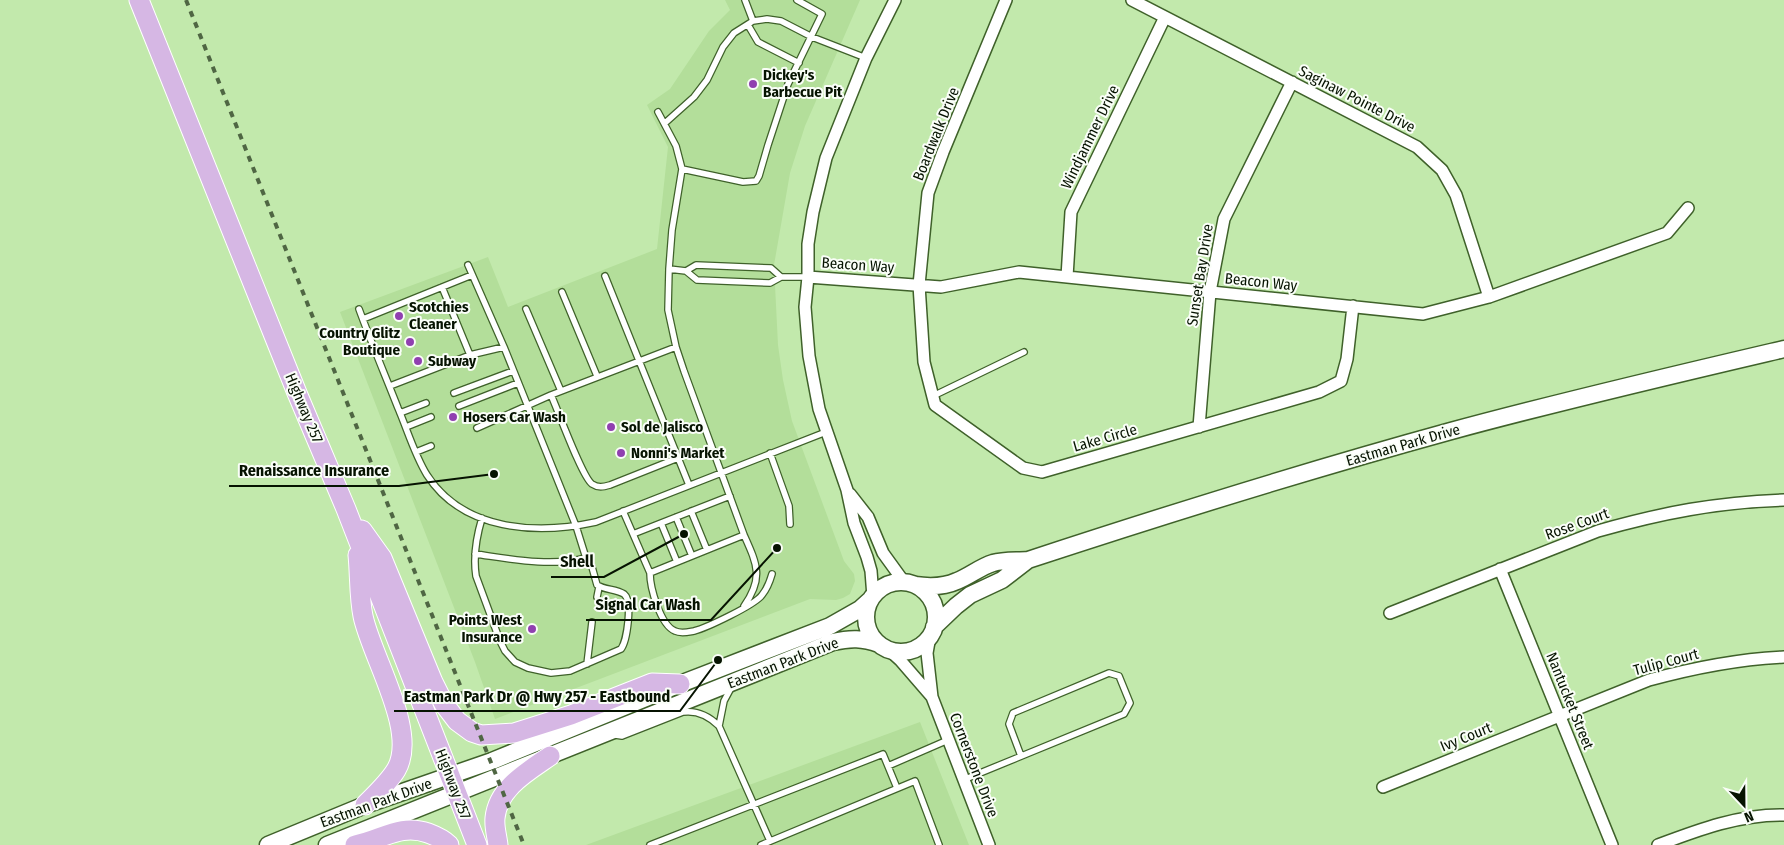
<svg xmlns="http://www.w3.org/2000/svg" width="1784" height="845" font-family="'Fira Sans Condensed',sans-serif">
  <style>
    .built { fill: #b3de9a }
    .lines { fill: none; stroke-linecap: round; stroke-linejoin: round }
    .lane-casing { stroke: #3f612a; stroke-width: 8 }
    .street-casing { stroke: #3f612a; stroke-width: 14 }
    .secondary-casing { stroke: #3f612a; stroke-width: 19 }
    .primary-casing { stroke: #fff; stroke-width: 21 }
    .lane { stroke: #fff; stroke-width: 5.5 }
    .street { stroke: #fff; stroke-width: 11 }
    .secondary { stroke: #fff; stroke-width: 16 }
    .primary { stroke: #d6b7e4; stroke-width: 19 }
    .rail { stroke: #4f6643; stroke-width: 4; stroke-dasharray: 6 6; stroke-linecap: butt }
    .poi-dot { fill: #9040b0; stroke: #fafef8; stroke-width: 2 }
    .labels { text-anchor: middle; stroke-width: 4; stroke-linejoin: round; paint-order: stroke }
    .poi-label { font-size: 15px; font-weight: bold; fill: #061301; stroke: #fafef8; text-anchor: start }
    .street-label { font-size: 15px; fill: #061301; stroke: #fafef8 }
    .leader { fill: none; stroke: #061301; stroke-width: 2 }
    .callout-dot { fill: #061301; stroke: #fafef8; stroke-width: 2 }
    .callout-label { font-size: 16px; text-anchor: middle; font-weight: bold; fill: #061301; stroke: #fafef8; stroke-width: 4; stroke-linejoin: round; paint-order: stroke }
  </style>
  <rect width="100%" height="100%" fill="#c2e9ac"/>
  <path class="built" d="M725,0h135l-55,126 -15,47 -16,92 4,80 5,35 9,41 52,140 10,13 1,7 -5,13 -7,4 -7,2 -26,-1 -315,120 -20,-57 -135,-350 148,-55 20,50 149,-58 11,-102 -21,-42 23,-16 39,-58 21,-21z
    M920,722l49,123h-383z"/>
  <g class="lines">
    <defs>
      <path id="lane" d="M745,0l8,21
        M748,25l10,17 41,21
        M665,123l29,-26 13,-17 16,-33 11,-14 19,-12 14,-2 14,2 31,16 54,21
        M682,169l61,13 13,-1 3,-5 9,-31 20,-61 34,-70 -25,-14
        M468,265l36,82 72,179 10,32 6,9 5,18c8,5 19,4 27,9 9,7 3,47 -3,55l-51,22 -19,2 -23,-5 -13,-6 -10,-11 -5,-10 -24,-65c-3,-20 0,-38 6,-58
        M669,269l17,2
        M605,276l84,209
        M781,277l-10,-9 -75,-3 -10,6 11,9 73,3 11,-6h27
        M442,287l28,68
        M562,292l35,84
        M359,309c12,33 26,66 39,99 9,21 17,48 29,67 36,56 109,60 169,47l230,-90
        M526,309l35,82
        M363,319l109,-44
        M390,386l80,-31 34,-8
        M454,393l59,-22
        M551,395c7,15 31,82 41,89 6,4 11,3 18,1l68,-27
        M933,396l91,-44
        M459,406l59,-23
        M400,413l26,-10
        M406,427l25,-10
        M477,428l74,-33 125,-48
        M416,452l15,-6
        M770,453l19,53 1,18
        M623,511l27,62 94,-38 -60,-164 -8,-24 -8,-37 1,-41 3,-39 10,-61 -6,-23 -18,-34
        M691,511l16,39
        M676,517l16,39
        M661,523l16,39
        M633,534l97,-38
        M744,535c13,29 20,43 0,71
        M475,554c36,5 75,13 111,4
        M650,573c0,14 10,52 25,58 6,3 13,1 19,0 12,-3 61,-26 68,-36 5,-6 8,-14 10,-21
        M597,597l2,-10
        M587,664l5,-42
        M719,726l5,-25 7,-13
        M615,735l7,1 61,-24c15,-2 26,4 36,14l51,115
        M888,766l60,-26
        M963,780l161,-66 6,-11 -11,-27 -10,-3 -96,40 -4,11 12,32
        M650,845l233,-91 14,34
        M761,845l154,-64 24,64"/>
      <path id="street" d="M1006,0l-63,152 -15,41 -9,92 5,77 11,43 88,63 19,4 277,-80 22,-11 6,-22 6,-53
        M1132,0l285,147 25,23 14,25 33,102
        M808,277l133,10 78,-15 404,42 66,-17 178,-64 21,-25
        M1067,277l4,-65 94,-195
        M1199,427l11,-135 14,-73 68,-137
        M850,494l18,23 15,36 21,29
        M1500,569l112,276
        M873,597l-2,-26 -4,-14 -13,-34 -7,-33 -28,-81 -10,-53 -4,-49 3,-30v-33l5,-32 13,-54 40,-100 29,-58
        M1390,613l208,-82c63,-18 120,-29 186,-31
        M930,636l-3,17 5,44 57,148
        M889,650l11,10 32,37
        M1383,787l266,-107c44,-12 89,-21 135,-23
        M1658,845c40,-15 82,-31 126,-30"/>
      <path id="secondary" d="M866 617a35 35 0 1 1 70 0a35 35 0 1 1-70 0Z
        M915,585c14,2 29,2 42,-4 13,-5 23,-14 36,-18 11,-3 24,-2 35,-3 140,-46 281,-90 423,-129 110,-30 222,-56 333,-82
        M934,627l22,-21 14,-11 32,-15 26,-20
        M268,845l97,-40 127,-44 188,-77 150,-58 30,-17 10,-9
        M327,845l506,-203c17,-4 30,-4 46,2"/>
      <path id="primary" d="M139,0l158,393 49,116 131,336
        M362,530l20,28 51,124 11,22 13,17 15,11 9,3 33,-2 57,-18 81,-32 28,1
        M358,555c2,20 1,42 5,61 8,40 56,116 33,154 -8,13 -20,24 -31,35
        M355,845c27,-5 45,-22 73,-12 8,3 15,6 21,12
        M498,845c-1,-9 -4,-18 -3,-27 3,-30 32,-46 55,-62"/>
    </defs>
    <use href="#lane" class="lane-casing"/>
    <use href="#street" class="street-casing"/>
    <use href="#secondary" class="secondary-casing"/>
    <use href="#primary" class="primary-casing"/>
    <use href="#lane" class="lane"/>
    <use href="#street" class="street"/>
    <use href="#secondary" class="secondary"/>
    <use href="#primary" class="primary"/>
    <path class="rail" d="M186,0l338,845"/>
  </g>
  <g class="poi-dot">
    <circle cx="753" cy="84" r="5"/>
    <circle cx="399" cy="316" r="5"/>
    <circle cx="410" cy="342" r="5"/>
    <circle cx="418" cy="361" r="5"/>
    <circle cx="453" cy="417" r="5"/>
    <circle cx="611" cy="427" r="5"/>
    <circle cx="621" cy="453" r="5"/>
    <circle cx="532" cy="629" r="5"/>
  </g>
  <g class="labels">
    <g class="poi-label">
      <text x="763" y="80">Dickey's<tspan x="763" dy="17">Barbecue Pit</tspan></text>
      <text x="409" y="312">Scotchies<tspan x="409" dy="17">Cleaner</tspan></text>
      <text x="400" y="338" text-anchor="end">Country Glitz<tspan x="400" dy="17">Boutique</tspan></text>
      <text x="428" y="366">Subway</text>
      <text x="463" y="422">Hosers Car Wash</text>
      <text x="621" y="432">Sol de Jalisco</text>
      <text x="631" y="458">Nonni's Market</text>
      <text x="522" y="625" text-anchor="end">Points West<tspan x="522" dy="17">Insurance</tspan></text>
    </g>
    <g class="street-label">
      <text transform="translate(1357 99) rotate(27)" y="5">Saginaw Pointe Drive</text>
      <text transform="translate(936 134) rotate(-68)" y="5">Boardwalk Drive</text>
      <text transform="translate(1090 137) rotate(-64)" y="5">Windjammer Drive</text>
      <text transform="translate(858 265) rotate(4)" y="5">Beacon Way</text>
      <text transform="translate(1200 275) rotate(-81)" y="5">Sunset Bay Drive</text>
      <text transform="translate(1261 282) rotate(6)" y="5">Beacon Way</text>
      <text transform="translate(304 408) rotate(67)" y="5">Highway 257</text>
      <text transform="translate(1105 438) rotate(-16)" y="5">Lake Circle</text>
      <text transform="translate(1403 445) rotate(-16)" y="5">Eastman Park Drive</text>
      <text transform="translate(1577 524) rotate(-20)" y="5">Rose Court</text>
      <text transform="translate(1666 662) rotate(-15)" y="5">Tulip Court</text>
      <text transform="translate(783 663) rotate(-21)" y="5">Eastman Park Drive</text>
      <text transform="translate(1570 701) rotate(68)" y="5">Nantucket Street</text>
      <text transform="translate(1466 737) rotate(-22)" y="5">Ivy Court</text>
      <text transform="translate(974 765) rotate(69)" y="5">Cornerstone Drive</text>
      <text transform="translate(453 784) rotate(69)" y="5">Highway 257</text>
      <text transform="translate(376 803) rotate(-20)" y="5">Eastman Park Drive</text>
    </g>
  </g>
  <path class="leader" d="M494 474L399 486H229M684 534L604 577H551M777 548L711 620H586M718 660L680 711H394"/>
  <g class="callout-dot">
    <circle cx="494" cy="474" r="5"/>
    <circle cx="684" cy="534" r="5"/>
    <circle cx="777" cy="548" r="5"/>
    <circle cx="718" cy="660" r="5"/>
  </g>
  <g class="callout-label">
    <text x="314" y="476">Renaissance Insurance</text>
    <text x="577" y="567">Shell</text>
    <text x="648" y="610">Signal Car Wash</text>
    <text x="537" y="702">Eastman Park Dr @ Hwy 257 - Eastbound</text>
  </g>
  <g transform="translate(1744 805) rotate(158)" stroke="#fafef8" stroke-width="4" paint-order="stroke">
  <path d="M0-4L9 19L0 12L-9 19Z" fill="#061301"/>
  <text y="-8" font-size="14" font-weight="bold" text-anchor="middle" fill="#061301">N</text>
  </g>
</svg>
